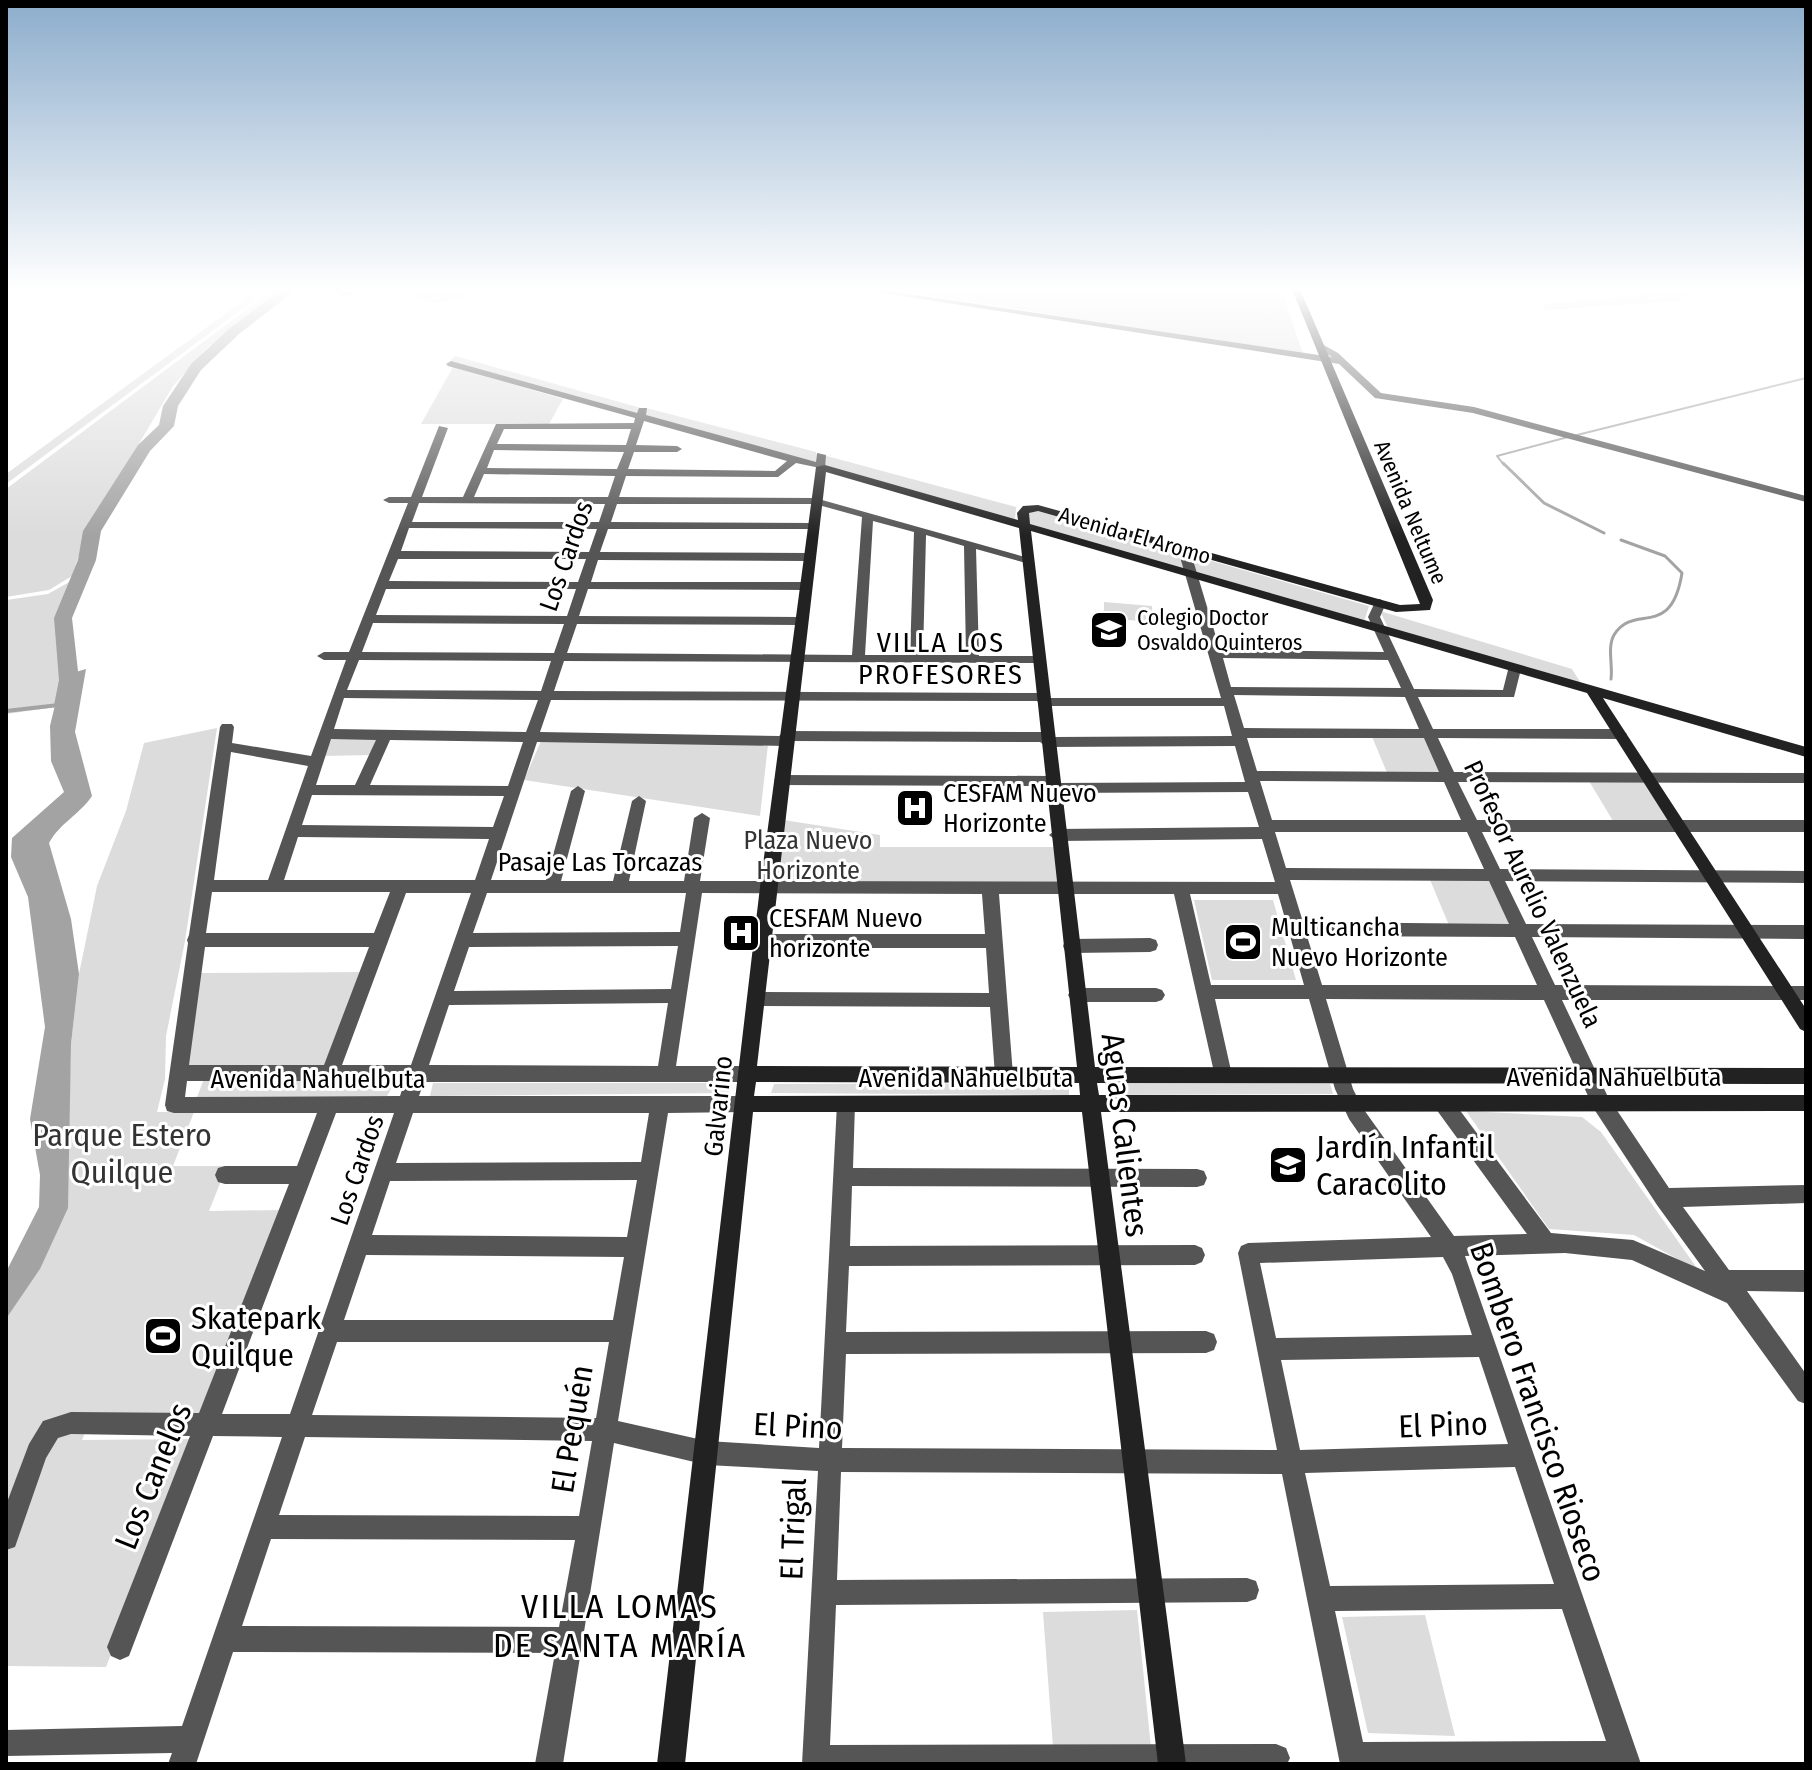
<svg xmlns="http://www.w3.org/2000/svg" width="1812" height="1770" font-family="'Fira Sans Condensed',sans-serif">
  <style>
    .green { fill: #dcdcdc }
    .water { fill: #a3a3a3 }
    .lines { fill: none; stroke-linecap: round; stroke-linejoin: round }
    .stream-far2 { stroke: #a3a3a3; stroke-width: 2 }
    .stream-far1 { stroke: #a3a3a3; stroke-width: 3 }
    .stream { stroke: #a3a3a3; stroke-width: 4 }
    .river { fill: #a3a3a3; fill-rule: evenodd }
    .street { fill: #555; fill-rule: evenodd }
    .secondary { fill: #222; fill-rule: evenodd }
    .labels { text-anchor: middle; stroke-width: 6; stroke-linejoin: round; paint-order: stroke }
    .far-street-label { font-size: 22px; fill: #000; stroke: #fff }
    .far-poi-label { font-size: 22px; fill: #000; stroke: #fff; text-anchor: start }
    .street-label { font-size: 26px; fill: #000; stroke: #fff }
    .poi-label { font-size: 26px; fill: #000; stroke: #fff; text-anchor: start }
    .park-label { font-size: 26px; fill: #333; stroke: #fff }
    .neighbourhood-label { font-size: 28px; letter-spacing: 2px; fill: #000; stroke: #fff }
    .near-park-label { font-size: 32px; fill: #333; stroke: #fff }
    .near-street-label { font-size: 32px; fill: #000; stroke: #fff }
    .near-poi-label { font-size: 32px; fill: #000; stroke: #fff; text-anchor: start }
    .near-neighbourhood-label { font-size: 34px; letter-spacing: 2px; fill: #000; stroke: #fff }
  </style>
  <rect width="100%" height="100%" fill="#fff"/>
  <path class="green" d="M259,289h10l-263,195v-10z
    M274,289h12l-78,58 -35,39 -86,146 -15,44 -23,14 -43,7v-108z
    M396,289h89l-5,4 -45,10z
    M888,289h393l22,65z
    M1634,289h60l-14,12 -136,9 -1,-6 91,-8z
    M455,356l186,52 -3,8 -188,-55z
    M453,367l110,32 -14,25h-128z
    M646,408l170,44v11l-173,-46z
    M823,455l193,52 -1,13 -190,-55z
    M1027,508l157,42 6,24 -166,-48z
    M1191,555l178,51 -5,16 -169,-50z
    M71,581l-12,38 4,42 -7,46 -50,7v-114l42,-6z
    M1104,602l48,4v16l-48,-4z
    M1380,611l192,58 10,16 -193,-55z
    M217,728l-32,213 -19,95 -1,43 -8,33h37l-21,54h54l-18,45 73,-1 -76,206 -115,2 -9,22 114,-1 -90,228 -100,-1v-347l34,-50 29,-164 2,-61 8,-70 18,-88 29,-75 18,-68z
    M1370,732h58l19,43h-59z
    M325,734l60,1 -10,20 -57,1z
    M541,741l227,4 -8,71 -236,-36z
    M1586,776l61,1 32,49h-63z
    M777,819l103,16v12h179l5,40h-296z
    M1428,875h66l25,55h-68z
    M1194,900h79l23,80h-84z
    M368,972l-38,102 -152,-1 22,-100z
    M397,1078l-10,18 -190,1 7,-18z
    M433,1083h298l-2,10 -299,3z
    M1069,1083v12l-298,-2 3,-9z
    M1105,1083l225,1 3,10 -226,1z
    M1466,1111l116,6 19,15 98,139 -65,-36 -85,-6z
    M1137,1610l14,138 -98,-1 -10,-135z
    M1425,1615l30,121 -87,-3 -26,-116z"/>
  <path class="water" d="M86,669l-11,63 17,64c-13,19 -32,27 -43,47l22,76 8,55 -8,70 -3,164 -28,61 -34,50v-47l33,-65 1,-32 -10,-56 15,-92 -17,-130 -17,-40 1,-19 52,-46 -13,-31 -1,-35 12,-50z"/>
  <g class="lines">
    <path class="stream-far2" d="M1577,435l229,-57
      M1504,465l-7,-9 71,-19"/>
    <path class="stream-far1" d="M1503,463l41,40 60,30
      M1611,679c2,-13 -4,-32 3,-44 20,-33 57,6 68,-62l-17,-17 -44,-16"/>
    <path class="stream" d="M6,711l53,-6"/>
    <path class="river" d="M283,289h14l-58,45 -38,36 -23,36 -4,20 -24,25 -49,80 -5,29 -24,58 7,62 -8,30h-14l-3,-5 5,-25 -5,-62 24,-58 5,-29 55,-86 21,-20 4,-19 28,-42 39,-36z
      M327,289h41l-24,7z"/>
    <path class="street" d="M857,289h18l457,68 -13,-8 -2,-2 5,-3 16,9 43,40 93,14 332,89v6l-333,-89 -98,-15 -36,-34z
      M451,361l186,52 2,-5h8l-1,7 170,47 1,-9 9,2 -1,14 -29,-6 -18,14 -152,-1 -7,21 196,1 217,61 -6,4 -50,-14 3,107h60l7,4 -2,3 -480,-2 -10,30 489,2 6,5h172l-43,-148 6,-4 6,4 30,100 164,2 -16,-35 8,-17 4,-1 6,4 -6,14 34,72 89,1 6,-24 5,-1 7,4 -7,28h-96l15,32h187l7,5 -7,5 -182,-1 16,34 352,1v10l-348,-1 19,38h329v12h-324l18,37 306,2v12l-301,-2 21,43 280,1v14l-274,-2 23,48 251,1v14h-244l46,97 61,91 137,-3v18l-123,4 46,63h77v22l-59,-1 59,83v30l-8,-3 -71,-98 -95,-43 -67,-7 -100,3 176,508h-301l-58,-290 -441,-2 -4,108 410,-2 9,3 3,9 -3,9 -9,3 -411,3 -6,140 446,-1 10,4 4,10 -3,6h-485l16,-293 -111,-6 -93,-22 -51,321h-28l20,-111 -322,-1 -37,112h-28l4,-11 -166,3v-26l176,-4 100,-289 -69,-1 -84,220 -9,4 -9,-4 -4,-9 83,-211 -119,-2 -13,4 -12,20 -31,89 -9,3v-45l23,-61 14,-23 28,-9 128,1 90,-229h-64l-7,-2 -3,-7 3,-7 7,-2h72l20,-53h-143l-7,-2 -2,-6 23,-162 -1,-3 2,-5 31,-208 2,-3h10l2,3 -2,16 79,13 35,-96h-22l-7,-4 7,-4h25l59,-149h-19l-6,-3 6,-3h22l28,-71 9,2 -26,69h41l33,-73 138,-1 1,-5 -187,-52 -2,-2zM644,421l143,40 -12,10 -147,-2 6,-17h43l5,-3 -5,-3 -41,-1zM504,429h127l-5,16 -129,-1zM494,450l130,2 -7,17 -130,-1zM484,474l131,2 -7,21h-134zM419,503l186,1 -6,18h-187zM617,504h198l47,13 -10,138 -285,-2 10,-29 223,1 6,-4 -6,-4 -221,-1 9,-27 216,1 6,-4 -6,-4h-213l7,-22 209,1 6,-4 -6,-4 -207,-1 8,-23h203l6,-3 -6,-3 -200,-1zM873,521l41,11 -4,123h-45zM409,528l188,1 -8,23 -188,-1zM926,535l38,11 2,109h-43zM398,559h188l-8,23 -189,-1zM386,589h190l-9,27 -191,-1zM373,623l191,1 -10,29 -192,-1zM1223,658l165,2 13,28 -170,-1zM359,660l192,1 -10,30 -194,-1zM1234,695l171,2 14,32 -175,-1zM344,698l194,2 -12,32 -192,-3zM551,700l486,1 6,5h181l8,30 -178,1 -7,-5 -261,-1 -7,5 -239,-4zM1247,738h177l15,34 -182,-1zM331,739l45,1 -21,45h-39zM390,740l133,2 -15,44 -138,-1zM793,741l247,1 7,5 188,-1 10,36 -188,1 -1,-6 -5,-1 -270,-1 -7,5 7,5 266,1 1,6 5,1 195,-1 11,35 -202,2 -8,6 8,6 205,-2 13,43 -575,-1 10,-63 -8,-5 -8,5 -10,63h-55l17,-80 -7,-5 -7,5 -19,80h-52l24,-90 -7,-5 -7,5 -25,89h-55l46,-138 249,4zM231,752l77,14 -40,114h-54zM1260,781l184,1 17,38h-189zM312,795l192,1 -11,31 -191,-2zM1275,832h192l17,37 -198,-1zM298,837l191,2 -14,41h-191zM1290,880l199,1 20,43 -206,-2zM212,892h178l-16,41h-168zM406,893h65l-60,172h-69zM487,893h199l-6,39 -207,1zM702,893l280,1 3,40h-222l-6,2 -2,5 2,5 6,2h223l3,45 -232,-1 -6,2 -3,5 3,5 6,2 233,1 5,68 2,6 7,2 7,-2 2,-6 -14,-181h175l42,187 7,2 7,-2 2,-6 -17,-76h94l26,90 14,30 82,118 -183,6 -7,3 -3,7 39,197 -435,-2 4,-94 360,-1 8,-3 3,-8 -3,-8 -8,-3 -360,1 3,-66 346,-1 7,-3 3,-7 -3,-7 -7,-3 -345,1 2,-60 345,1 7,-2 3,-7 -3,-7 -7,-2 -344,-1 2,-64 -2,-6 -7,-2 -7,2 -2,6 -18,344 -112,-7 -89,-20 50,-308 76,-1 7,-2 2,-6 -2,-6 -7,-2h-325l5,-14h323l7,-2 2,-6 -2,-6 -7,-2h-71zM1190,894h88l26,91h-93zM1307,936l208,1 22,48h-215zM678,946l-7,43 -217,2 15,-44zM205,947h164l-45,118h-135zM1326,999l218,1 50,109 63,96 48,66 -72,-31 -82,-7 -101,-136 -7,-2 -7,2 -2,6 2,6 91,125 -73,2 -92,-129 -9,-18zM668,1003l-10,63 -229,-1 20,-60zM187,1081h218l-5,15 -215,1zM336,1113h58l-104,301h-68zM413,1113h236l-8,49 -245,1zM637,1180l-10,57 -255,-2 18,-54zM366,1255l258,2 -11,63h-269zM1443,1257l9,17 20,61 -196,3 -16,-75zM337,1342h272l-13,76 -284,-3zM1479,1357l29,87 -208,6 -19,-90zM305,1437l287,4 -13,75 -300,-1zM1515,1467l39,117 -224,2 -25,-113zM271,1539l304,1 -16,87 -317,-1zM1562,1609l44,132 -243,1 -28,-131z
      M1150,938l6,2 2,5 -2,5 -6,2 -79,1 -6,-2 -2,-5 2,-5 6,-2z
      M1077,988h79l6,2 3,5 -3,5 -6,2h-79l-6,-2 -3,-5 3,-5z"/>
    <path class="secondary" d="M1292,289h8l133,311 -3,10 -34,2 -358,-101 -9,2 1,11 776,223v10l-203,-59 203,311v23l-6,-3 -213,-336 -556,-162 64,536 711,1v16l-709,-1 2,12h707v16l-705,1 85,652h-28l-76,-652h-329l-68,652h-28l103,-877 56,-420 9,-2 193,55 -1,-7 6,-7 15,-1 362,100 20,-1zM826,472l193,56 58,539 -320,-1zM756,1082l323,1 1,12 -326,1z"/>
  </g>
  <linearGradient id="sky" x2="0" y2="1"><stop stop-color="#8cadcc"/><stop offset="0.54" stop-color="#fff"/><stop offset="1" stop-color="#fff" stop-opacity="0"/></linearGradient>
  <rect width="1812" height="536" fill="url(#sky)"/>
  <defs>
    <symbol id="school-square" viewBox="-11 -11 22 22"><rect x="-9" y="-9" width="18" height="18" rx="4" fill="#000" stroke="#fff"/><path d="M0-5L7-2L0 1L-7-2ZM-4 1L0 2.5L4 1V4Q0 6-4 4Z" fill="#fff"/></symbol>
    <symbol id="hospital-square" viewBox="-11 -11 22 22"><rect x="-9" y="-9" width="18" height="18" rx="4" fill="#000" stroke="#fff"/><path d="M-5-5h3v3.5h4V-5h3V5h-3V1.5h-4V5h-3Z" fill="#fff"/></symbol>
    <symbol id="stadium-square" viewBox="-11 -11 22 22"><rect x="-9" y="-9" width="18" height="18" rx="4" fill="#000" stroke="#fff"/><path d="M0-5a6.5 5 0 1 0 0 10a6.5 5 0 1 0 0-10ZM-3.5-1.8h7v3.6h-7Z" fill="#fff"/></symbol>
  </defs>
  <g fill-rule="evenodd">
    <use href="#school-square" x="1087" y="608" width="44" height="44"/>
    <use href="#hospital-square" x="893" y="786" width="44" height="44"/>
    <use href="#hospital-square" x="719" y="911" width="44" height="44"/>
    <use href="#stadium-square" x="1221" y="920" width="44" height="44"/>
    <use href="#school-square" x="1266" y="1143" width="44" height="44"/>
    <use href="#stadium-square" x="141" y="1314" width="44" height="44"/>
  </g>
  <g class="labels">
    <g class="far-street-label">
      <text transform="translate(1411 512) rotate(67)" y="8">Avenida Neltume</text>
      <text transform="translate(1135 535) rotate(16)" y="8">Avenida El Aromo</text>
    </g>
    <g class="far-poi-label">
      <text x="1137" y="625">Colegio Doctor<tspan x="1137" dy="25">Osvaldo Quinteros</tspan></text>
    </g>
    <g class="street-label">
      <text transform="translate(566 556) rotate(-71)" y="9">Los Cardos</text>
      <text x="600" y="871">Pasaje Las Torcazas</text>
      <text transform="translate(1533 894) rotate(65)" y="9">Profesor Aurelio Valenzuela</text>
      <text x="1614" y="1086">Avenida Nahuelbuta</text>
      <text x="966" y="1087">Avenida Nahuelbuta</text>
      <text x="318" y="1088">Avenida Nahuelbuta</text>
      <text transform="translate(718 1106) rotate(-84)" y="9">Galvarino</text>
      <text transform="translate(357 1170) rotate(-71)" y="9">Los Cardos</text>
    </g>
    <g class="poi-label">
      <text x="943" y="802">CESFAM Nuevo<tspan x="943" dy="30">Horizonte</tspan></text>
      <text x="769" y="927">CESFAM Nuevo<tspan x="769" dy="30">horizonte</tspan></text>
      <text x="1271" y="936">Multicancha<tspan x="1271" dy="30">Nuevo Horizonte</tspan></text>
    </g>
    <g class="park-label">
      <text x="808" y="849">Plaza Nuevo<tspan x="808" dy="30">Horizonte</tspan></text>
    </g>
    <g class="neighbourhood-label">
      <text x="941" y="652">VILLA LOS<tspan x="941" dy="32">PROFESORES</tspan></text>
    </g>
    <g class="near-park-label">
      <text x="122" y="1146">Parque Estero<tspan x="122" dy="37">Quilque</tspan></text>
    </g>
    <g class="near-street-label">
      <text transform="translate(1125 1135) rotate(83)" y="11">Aguas Calientes</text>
      <text transform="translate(1538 1412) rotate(71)" y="11">Bombero Francisco Rioseco</text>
      <text transform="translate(1443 1425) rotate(-2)" y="11">El Pino</text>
      <text transform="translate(798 1426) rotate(3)" y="11">El Pino</text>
      <text transform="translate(572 1429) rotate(-81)" y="11">El Pequén</text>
      <text transform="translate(153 1476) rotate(-68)" y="11">Los Canelos</text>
      <text transform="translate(793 1529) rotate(-88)" y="11">El Trigal</text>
    </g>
    <g class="near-poi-label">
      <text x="1316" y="1158">Jardín Infantil<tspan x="1316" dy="37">Caracolito</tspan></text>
      <text x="191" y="1329">Skatepark<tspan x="191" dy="37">Quilque</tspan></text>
    </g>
    <g class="near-neighbourhood-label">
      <text x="620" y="1618">VILLA LOMAS<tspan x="620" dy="39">DE SANTA MARÍA</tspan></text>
    </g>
  </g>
  <rect width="1812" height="1770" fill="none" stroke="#000000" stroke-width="16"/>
</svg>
